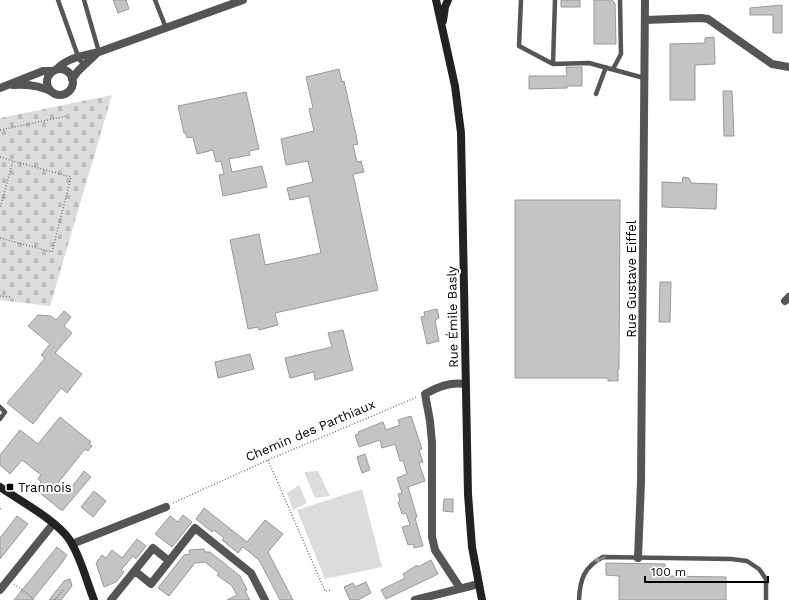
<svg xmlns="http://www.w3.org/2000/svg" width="789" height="600" font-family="'Work Sans',sans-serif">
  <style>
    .green { fill: #dcdcdc }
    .cemetery { fill: url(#cemetery-stones) }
    .building { fill: #c4c4c4; stroke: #999 }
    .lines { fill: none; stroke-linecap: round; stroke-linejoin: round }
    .path { stroke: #777; stroke-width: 1.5; stroke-dasharray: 1 2; stroke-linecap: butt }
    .lane { stroke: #555; stroke-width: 4.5 }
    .street { stroke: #555; stroke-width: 8 }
    .secondary { stroke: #222; stroke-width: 8 }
    .oneway { fill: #999 }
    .poi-dot { fill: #000; stroke: #fff; stroke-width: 1.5 }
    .labels { text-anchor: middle; stroke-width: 4; stroke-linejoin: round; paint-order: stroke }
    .street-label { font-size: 13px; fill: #000; stroke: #fff }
    .poi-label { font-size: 13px; fill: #000; stroke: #fff; text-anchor: start }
  </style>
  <defs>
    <pattern id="cemetery-stones" width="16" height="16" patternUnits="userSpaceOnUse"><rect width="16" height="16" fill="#dcdcdc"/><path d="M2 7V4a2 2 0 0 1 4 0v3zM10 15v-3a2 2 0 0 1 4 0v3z" fill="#bbb"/></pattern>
  </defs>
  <rect width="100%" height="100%" fill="#fff"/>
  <path class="green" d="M318,471l12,25 -15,2 -11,-26z
    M299,485l8,18 -14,7 -6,-17z
    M362,489l20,78 -57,12 -28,-69z"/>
  <path class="cemetery" d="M112,95l-62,211 -50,-6v-182z"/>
  <path class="building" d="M113,0h13l3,9 -11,4z
    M561,0h19v7h-19z
    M594,0h18l3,3 1,41h-22z
    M782,5v28h-9v-18h-23v-7z
    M714,37l1,27 -20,1v35h-25v-56l35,-1v-5z
    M566,67h16v19h-15v2l-38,1v-13h38z
    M339,69l3,13 2,-1 14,63 -5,1 4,17 4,-1 3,11 -11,2 25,116 -103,23 3,12 -19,5 -1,-3 -10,2 -18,-89 29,-6 6,31 56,-12 -12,-57 -19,4 -3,-12 26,-6 -5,-21 -22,4 -5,-26 33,-8 -5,-22 4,-1 -7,-31z
    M723,91h9l2,45h-10z
    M246,92l13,57 -10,2 1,4 -21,4 3,13 30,-6 5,21 -44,9 -4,-21 5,-1 -3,-13 -5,1 -3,-12 -16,4 -4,-17 -6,1 -1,-5h-2l-6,-27z
    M683,177l6,1 2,5 26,1 -1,25 -54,-2v-25l20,1z
    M515,200h105l-1,169h-1v12h-10v-3h-93z
    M660,282h11l-1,40h-11z
    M437,309l2,9 -4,2 4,21 -12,3 -6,-27 4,-1 -1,-4z
    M64,311l7,6 -7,9 8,7 -17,20 27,21 -15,19 -6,-5 -28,36 -26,-21 30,-35 8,-10 -4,-3 9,-11 -22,-18 10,-11 13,1 5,4z
    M343,330l10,40 -38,10 -1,-8 -24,6 -5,-20 47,-11 -4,-14z
    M250,354l4,15 -36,9 -3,-16z
    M411,416l11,33 -3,1 4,12 -4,1 6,18 -17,6 9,30 -2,1 8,28 -9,2 -1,-4 -5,1 -6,-18 8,-2 -4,-12 -4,1 -4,-12 2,-1 -2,-7 4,-1 -5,-15 10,-4 -4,-14 -3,1 -5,-17 -13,4 -2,-8 -21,7 -4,-12 4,-1 -1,-2 25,-10 3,8 14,-5 -2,-5z
    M60,417l31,25 -2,2 3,2 -4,5 -3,-2 -27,34 10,9 16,-21 7,6 -28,33h-2l-26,-21 6,-7 -3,-3 3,-4 -19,-15 -12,14 -10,-9v-10l20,-25 18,14z
    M365,454l5,16 -8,3 -5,-16z
    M94,491l12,10 -13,16 -12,-10z
    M444,499h9v13l-10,-1z
    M204,508l43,34 18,-22 18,14 -15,18 25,48h-13l-21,-40 -16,-13 -5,6 -16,-13 2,-2 -10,-8 -2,2 -16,-13z
    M183,515l9,7 -20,25 -17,-13 15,-18 8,6z
    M17,516l11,8 -28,35v-21z
    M137,539l9,7 -10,13 -3,-3 -12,14 3,2 -8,10 -12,5 -8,-24 6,-8 4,3 6,-8 10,8z
    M57,547l10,8 -6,9 -29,36h-18z
    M204,549l1,3h5l30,24 7,14 -2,1 5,9h-23l10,-5 -5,-9 -15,-11 2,-2 -14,-11 -10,1 -26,33 -11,-8 26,-33 6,-1 -1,-4z
    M431,560l7,14 -52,25 -5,-9 24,-12 -2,-4 14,-9 1,2z
    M606,563l59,1v12l61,1v23h-107v-24l-13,-1z
    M70,579l2,7 -11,14h-12l15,-19z
    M366,582l5,11 -13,7h-8l-6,-13 9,-4 2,4z"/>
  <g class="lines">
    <path class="path" d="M0,130l67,-14
      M0,157l13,4 -13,47
      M0,238l52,14 19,-75 -58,-16
      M0,296l12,1
      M268,460l57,131 7,-1
      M173,503l95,-43 149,-63
      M0,509l2,-2
      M14,584l21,16
      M55,600l9,-11"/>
    <path class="lane" d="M58,0l21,59 5,6
      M84,0l15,52
      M155,0l11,28
      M521,0l-2,46 34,18 36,-1 55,15
      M553,64l2,-64
      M613,69l8,-15 -1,-54
      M596,94l10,-27
      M0,407l5,5 -5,7
      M579,600c1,-21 5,-33 24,-43l128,2 16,2 12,8 7,10v21"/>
    <path class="street" d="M645,20l56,-2 7,1 64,45 17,3
      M57,69c10,-11 27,-14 42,-17l144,-52
      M47 82a13 13 0 1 1 26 0a13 13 0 1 1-26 0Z
      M72,79l6,-8 18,-17
      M13,85c13,-1 27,0 39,7
      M0,88l43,-17h10
      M785,301l4,-4
      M72,544l94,-37
      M638,558l3,-76 4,-482
      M135,571l16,13 44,-56 56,45 14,27
      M460,588l-25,-38 -3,-13v-94l-2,-22 -5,-27c13,-7 24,-12 40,-10
      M0,590l53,-66
      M111,600l42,-52 16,13
      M415,600l64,-16"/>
    <path class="secondary" d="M436,0l19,86 6,47 7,361 4,53 10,53
      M443,21l2,-14 3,-7
      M0,487c20,14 56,33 69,52 12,18 17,41 25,61"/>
  </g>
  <defs><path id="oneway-solid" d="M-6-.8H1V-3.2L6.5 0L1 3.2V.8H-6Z"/></defs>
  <use class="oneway" href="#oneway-solid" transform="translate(600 559) rotate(158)"/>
  <rect class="poi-dot" x="6" y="483" width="8" height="8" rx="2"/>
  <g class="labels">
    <g class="street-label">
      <text transform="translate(631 279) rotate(-90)" y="5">Rue Gustave Eiffel</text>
      <text transform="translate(452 317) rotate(-91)" y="5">Rue Émile Basly</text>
      <text transform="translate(310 430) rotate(-23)" y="5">Chemin des Parthiaux</text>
    </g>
    <g class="poi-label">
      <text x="18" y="492">Trannois</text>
    </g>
  </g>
  <path d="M645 576v6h123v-6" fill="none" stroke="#000000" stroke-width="2"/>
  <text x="651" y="576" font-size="12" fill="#000000" stroke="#ffffff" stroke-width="3" paint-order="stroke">100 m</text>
</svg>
